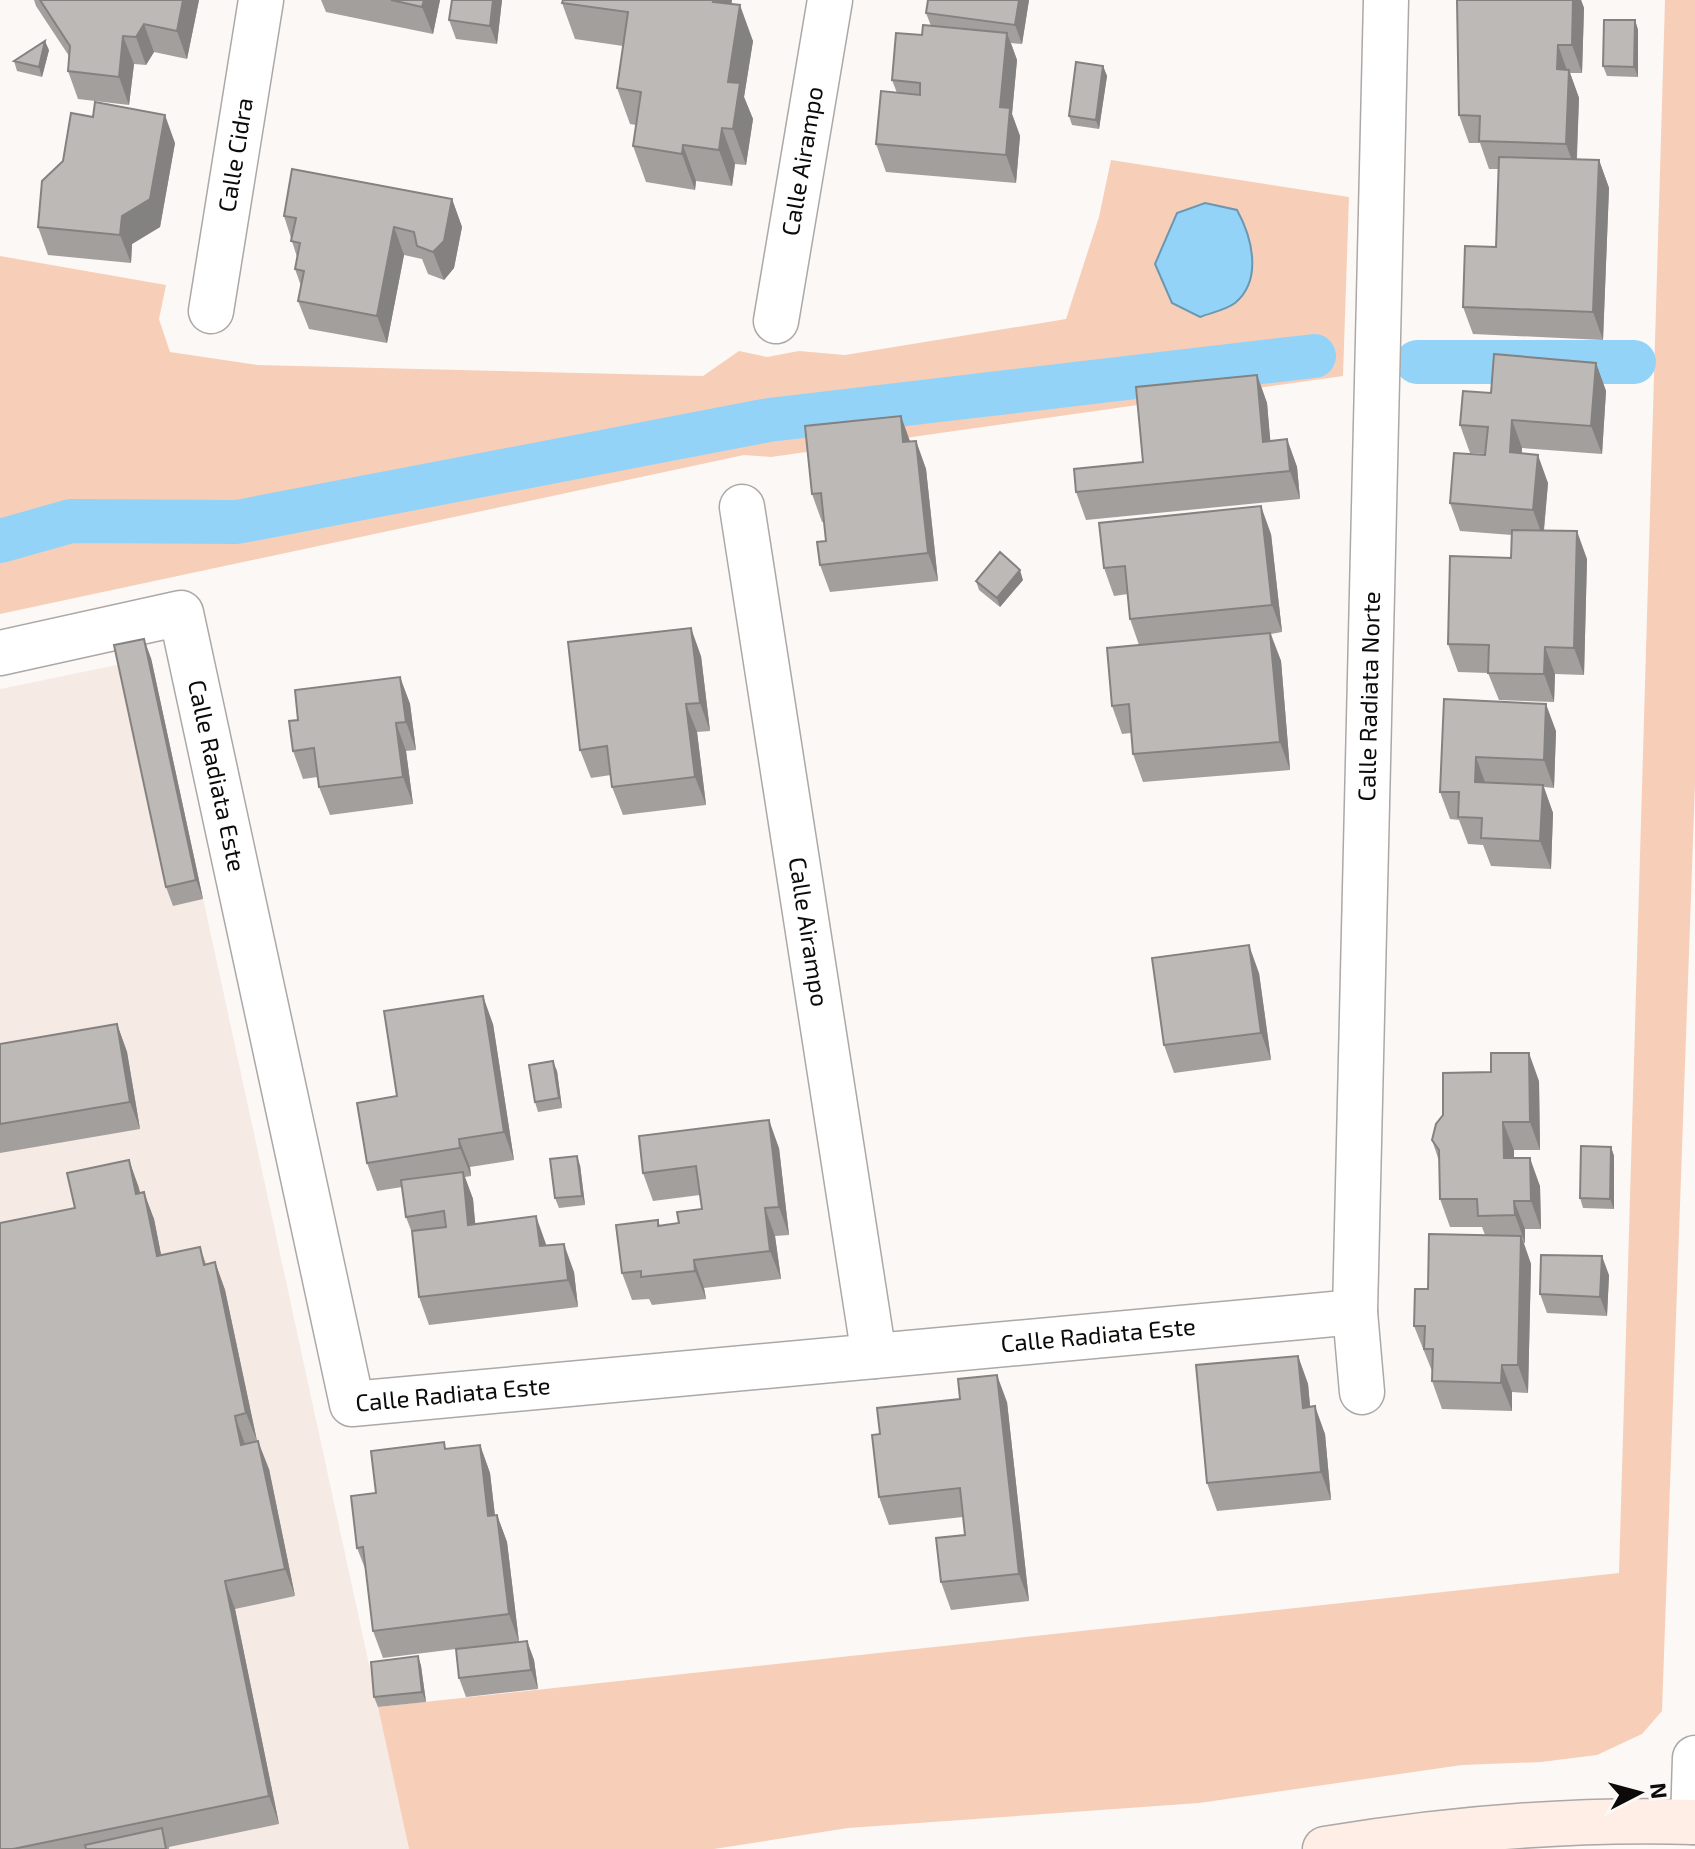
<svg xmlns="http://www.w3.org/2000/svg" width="1695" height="1849" font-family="'Exo 2',sans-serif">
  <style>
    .built { fill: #f6eae4 }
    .green { fill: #f7cfb8 }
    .water { fill: #94d3f8; stroke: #6b97b1; stroke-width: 2 }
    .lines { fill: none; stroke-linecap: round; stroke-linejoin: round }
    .canal { stroke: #94d3f8; stroke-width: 44 }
    .minor-casing { stroke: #aca8a6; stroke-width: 47 }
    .tertiary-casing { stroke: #aca8a6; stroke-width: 47 }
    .secondary-casing { stroke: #aca8a6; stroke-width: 47 }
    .minor { stroke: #fff; stroke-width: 44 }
    .tertiary { stroke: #fff; stroke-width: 44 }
    .secondary { stroke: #feeee5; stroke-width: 44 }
    .wall { fill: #a39f9d }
    .shaded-wall { fill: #848280 }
    .building { fill: #bdb9b7; stroke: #848280; stroke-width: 2 }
    .labels { text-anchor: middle; stroke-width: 7; stroke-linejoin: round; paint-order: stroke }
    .street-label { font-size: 24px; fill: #0c0b0a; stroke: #fcf8f6 }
  </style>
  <rect width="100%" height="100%" fill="#fcf8f6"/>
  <path class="built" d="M151,658l258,1191h-409v-1160z"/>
  <path class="green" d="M1665,0h30v784l-33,927 -20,23 -45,21 -56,7 -79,3 -263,38 -351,25 -134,21h-305l-31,-142 1241,-134z
    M1111,160l238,37 -6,179 -572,81 -27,-2 -744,159v-358l166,29 -7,34 11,33 87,13 446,11 36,-25 28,6 32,-6 46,4 221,-36 33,-102z"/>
  <path class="water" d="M1205,203l32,7c15,27 26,70 -2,93 -9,7 -25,10 -35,14l-28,-14 -17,-39 22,-51z"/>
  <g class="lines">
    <path class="canal" d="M1417,362h217
      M0,541l71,-20 166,1 532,-102 545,-64"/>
    <defs>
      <g id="minor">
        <path id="s1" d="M211,311l50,-311"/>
        <path id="s2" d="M776,321l54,-321"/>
        <path id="s3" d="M742,507l132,849"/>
        <path id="s4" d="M0,653l181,-40 171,791 1003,-92"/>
        <path id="s5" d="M1362,1392l-7,-80 31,-1312"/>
      </g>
      <path id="tertiary" d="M1693,1822l2,-64"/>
      <path id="secondary" d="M1325,1849c123,-20 245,-31 370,-27"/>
    </defs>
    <use href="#minor" class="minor-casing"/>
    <use href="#tertiary" class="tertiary-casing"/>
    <use href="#secondary" class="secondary-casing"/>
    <use href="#minor" class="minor"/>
    <use href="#tertiary" class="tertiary"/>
    <use href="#secondary" class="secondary"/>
  </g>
  <path class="wall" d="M34,0h165l-12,59 -33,-7 -8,13 -12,-1 -5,41 -51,-6 -10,-28 1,-15 -33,-50z
    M321,0h119l-7,34 -107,-22z
    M502,0l-5,44 -41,-5 -7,-19z
    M732,0l-1,4 22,37 -9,56 9,22 -7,46 -11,-1 -3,22 -36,-5 -1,9 -49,-8 -13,-36 3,-21 -6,-1 -13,-36 6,-42 -48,-7 -13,-36z
    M928,0h101l-7,44 -11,-1 6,17 -5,54 8,22 -4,47 -130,-11 -10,-28 21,-51 -5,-13 30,-45 9,-9 -5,-13z
    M1457,0h124l3,8 -2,65h-12l9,25 -2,61 22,1 10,28 -6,152 -130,-6 -10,-27 33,-60 3,-78h-10l-9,-26h-11l-10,-28z
    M1635,20l3,10v47l-31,-1 -4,-10z
    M49,50l-7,27 -25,-6 -3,-10z
    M1103,66l4,10 -8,53 -27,-4 -3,-9z
    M175,143l-15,84 -28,17 -1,19 -83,-8 -10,-28z
    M452,199l10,28 -8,41 -10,12 -16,-6 -6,-15 -18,-4 -17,88 -78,-14 -11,-28 3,-15 -6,-17 2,-12 -13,-41z
    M1596,363l10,28 -4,63 -80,-6v5l26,30 -4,48 43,28 -3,116 -29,-1 -1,28 -55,-2 -11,-27 -30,-1 -10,-28 63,-86 1,-23 -52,-4 -10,-28 35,-49 -15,-1 -10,-28 31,-32z
    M1257,375l10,28 3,38 17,-2 10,28 3,32 -214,21 -10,-28 67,-30z
    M910,441h6l10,28 12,112 -108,11 -10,-27 6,-24 -2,-19h-2l-10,-28z
    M1271,534l11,98 -11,2 10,27 9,109 -147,12 -10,-28 -2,-21 -9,1 -10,-28 27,-61 -9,-26 -2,-25 -14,2 -10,-28z
    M1023,580l-23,27 -21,-17 -3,-9z
    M701,656l9,75 -13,1 9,73 -83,10 -11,-28 -1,-12 -20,3 -11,-28z
    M151,658l52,241 -30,7 -7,-19z
    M400,677l10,27 6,46 -10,1 7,53 -83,11 -11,-28 -1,-10 -15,2 -10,-28 5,-31z
    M1444,699l112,32 -2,57 -10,-1 9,26 -2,56 -60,-3 -8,-21 -15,-1 -9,-24 -9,-1 -10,-27z
    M1259,973l12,87 -97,13 -10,-28z
    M117,1024l10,28 13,77 -140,24v-109z
    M493,1024l21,136 -44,7 1,9 -6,1 8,22 2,25 72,22 27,26 4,35 -149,18 -10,-28 -7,-64 -6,-16 -4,-30 -25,4 -10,-28 30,-67z
    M557,1071l5,37 -24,4 -3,-10z
    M1539,1081l1,69h-26v8l26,28 1,43h-16v14h-1l7,21 -3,129 -16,-1v19l-70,-2 -10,-28v-10l-18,-45 14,-37 57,-54 -3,-8h-32l-10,-28 -1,-38 -7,-21z
    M1611,1147l3,9v53l-31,-1 -3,-10z
    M779,1148l10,87 -14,1 6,43 -77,9 2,11 -54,6 -3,-6 -17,1 -10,-27 36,-53 2,6 19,-3 23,-14 -2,-14 -47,6 -10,-28z
    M129,1160l11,33 14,26 7,36 39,-8 6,17 9,-2 10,28 32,151 -12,3 24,25 26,127 -60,13 44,215 -110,23v2h-169l75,-641z
    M580,1165l5,40 -26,3 -4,-10z
    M1609,1275l-2,41 -60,-3 -7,-19z
    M1298,1356l10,28 2,23 15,27 6,66 -114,11 -10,-28z
    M960,1399l47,3 22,199 -78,9 -10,-28 24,-47 -2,-18 -74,8 -10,-28 1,-63z
    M480,1445l10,28 5,42h2l10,27 12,100 8,-1 7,19 4,29 -72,8 -7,-19 -3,-29 -73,9 -10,-27 -7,-60 -9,-23 19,-55 70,-44z
    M418,1656l3,10 5,36 -48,5 -4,-10z"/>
  <path class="shaded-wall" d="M183,0h16l-12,59 -10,-28z
    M424,0h16l-7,34 -11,-27z
    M493,0h9l-5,44 -7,-18z
    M714,0h18l-5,38 -14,-36z
    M1019,0h10l-7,44 -7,-19z
    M1573,0h8l3,8 -2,65 -10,-28z
    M740,5l13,36 -9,56 9,22 -7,46 -13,-36 -5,-47z
    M1635,20l3,10v47l-4,-10z
    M144,24l10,28 -8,13 -10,-28z
    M1007,33l10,27 -5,54 8,22 -4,47 -10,-28 -6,-48z
    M123,36l11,28 -5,41 -10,-28z
    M45,41l4,9 -7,27 -3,-10z
    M1558,45l10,28 -11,-4z
    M1103,66l4,10 -8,53 -3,-9z
    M1569,70l10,28 -3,74 -10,-28z
    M165,115l10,28 -15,84 -28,17 -1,19 -11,-28 2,-19z
    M722,128l13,36 -3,22 -13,-36z
    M683,145l13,36 -1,9 -13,-36z
    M1599,160l10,28 -6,152 -10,-28z
    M452,199l10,28 -8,41 -10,12 -11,-28z
    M394,227l10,28 -17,88 -10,-27z
    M1596,363l10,28 -4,63 -11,-28z
    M1257,375l10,28 6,67 -10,-28z
    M901,416l10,28 -8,-2z
    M1512,420l10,28 -2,32 -10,-28z
    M1287,439l10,28 3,32 -10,-28z
    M916,441l10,28 12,112 -10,-28z
    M1538,455l10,28 -5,55 -10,-28z
    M1261,506l10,28 11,98 -10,-27z
    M1577,531l10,28 -3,116 -10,-27z
    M1020,570l3,10 -23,27 -3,-9z
    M691,628l10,28 9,75 -10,-28z
    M1270,633l11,28 9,109 -10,-28z
    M144,639l7,19 52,241 -7,-19z
    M1545,647l10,27 -1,28 -10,-28z
    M400,677l10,27 6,46 -10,-28z
    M686,704l11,28 9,73 -11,-28z
    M1546,704l10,27 -2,57 -10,-28z
    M396,723l10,28 7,53 -10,-27z
    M1476,757l10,28 -11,-3z
    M1543,785l10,28 -2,56 -11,-28z
    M1249,945l10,28 12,87 -10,-27z
    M483,996l10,28 21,136 -10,-28z
    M117,1024l10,28 13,77 -10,-27z
    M1529,1053l10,28 1,69 -10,-28z
    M553,1061l4,10 5,37 -3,-10z
    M769,1120l10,28 10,87 -10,-28z
    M1503,1122l11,28v36l-10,-28z
    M459,1139l11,28 1,9 -11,-28z
    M1611,1147l3,9v53l-4,-10z
    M577,1156l3,9 5,40 -3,-9z
    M1530,1158l10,28 1,43 -10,-28z
    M129,1160l10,28 7,34 -10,-28z
    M463,1172l10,27 5,54 -10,-28z
    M144,1192l10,27 13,65 -10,-28z
    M1514,1201l11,28v14l-10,-28z
    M765,1208l10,28 6,43 -11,-28z
    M536,1216l10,28 4,30 -10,-28z
    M1521,1236l10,28 -3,129 -10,-28z
    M564,1244l10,28 4,35 -10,-27z
    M1602,1256l7,19 -2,41 -7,-19z
    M694,1260l10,28 2,11 -11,-28z
    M215,1262l10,28 32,151 -11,-28z
    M1298,1356l10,28 5,52 -10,-28z
    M1502,1365l10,27v19l-11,-28z
    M997,1375l10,27 22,199 -10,-27z
    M1315,1406l10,28 6,66 -10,-28z
    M235,1416l10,28 7,29 -11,-28z
    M258,1441l11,28 26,127 -10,-27z
    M480,1445l10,28 8,70 -10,-27z
    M497,1515l10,27 12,100 -10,-28z
    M225,1581l10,28 44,215 -10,-28z
    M527,1641l7,19 4,29 -7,-19z
    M418,1656l3,10 5,36 -4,-10z"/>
  <path class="building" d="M40,0h143l-6,31 -33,-7 -8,13 -13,-1 -4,41 -51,-6 2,-25z
    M391,0h33l-2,7z
    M452,0h41l-3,26 -41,-6z
    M563,0h151l-1,2 27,3 -12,77 12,1 -7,46 -11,-1 -3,22 -36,-5 -1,9 -49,-8 8,-54 -24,-4 11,-76 -66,-9z
    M928,0h91l-4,25 -89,-12z
    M1457,0h116l-1,45h-14l-1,24 12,1 -3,74 -87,-3 1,-25 -21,-1z
    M1604,20h31l-1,47 -31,-1z
    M923,25l84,8 -7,74 10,1 -4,47 -130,-11 5,-53 39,4v-12l-28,-3 4,-47 26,2z
    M45,41l-6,26 -25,-6z
    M1076,62l27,4 -7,54 -27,-4z
    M95,102l70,13 -15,84 -28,17 -2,19 -82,-8 4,-46 21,-20 8,-48 22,4z
    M1499,157l100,3 -6,152 -130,-5 2,-61 31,1z
    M292,169l160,30 -8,42 -11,11 -16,-6 -3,-14 -20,-5 -17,89 -79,-15 6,-30 -9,-2 5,-26 -9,-2 5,-23 -12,-2z
    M1494,354l102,9 -5,63 -79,-6 -2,32 28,3 -5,55 -83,-7 4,-50 31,2 3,-28 -28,-2 3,-34 28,2z
    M1257,375l6,67 24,-3 3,32 -214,21 -2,-23 69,-7 -7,-75z
    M901,416l2,26 13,-1 12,112 -108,12 -3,-23 9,-1 -5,-48 -9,1 -7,-68z
    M1261,506l11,99 -142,14 -5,-53 -21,2 -5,-45z
    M1512,530l65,1 -3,117 -29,-1 -1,27 -56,-1 1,-28 -41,-1 2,-88 61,2z
    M1000,552l20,18 -23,28 -21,-17z
    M691,628l9,75 -14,1 9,73 -83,10 -5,-41 -27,4 -12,-108z
    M1270,633l10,109 -147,12 -4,-50 -17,2 -5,-58z
    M144,639l52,241 -30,7 -52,-242z
    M400,677l6,45 -10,1 7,54 -84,10 -5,-39 -21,3 -4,-30 9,-1 -3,-30z
    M1444,699l102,5 -2,56 -68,-3 -1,25 68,3 -3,56 -59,-3 1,-20 -24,-1 1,-25h-19z
    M1249,945l12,88 -97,12 -12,-87z
    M483,996l21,136 -45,7 1,9 -93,15 -10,-60 40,-7 -13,-85z
    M117,1024l13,78 -130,22v-80z
    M1491,1053h38l1,69h-27l1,36h26l1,43h-17l1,14 -37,1 -1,-17h-37l-1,-49 -7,-10 4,-16 7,-9v-42l48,-1z
    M553,1061l6,37 -24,4 -6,-37z
    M769,1120l10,87 -14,1 5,43 -76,9 1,11 -54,6v-6l-19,2 -6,-48 42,-5v6l21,-3 -2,-11 25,-3 -6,-43 -53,7 -4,-37z
    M1581,1146l30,1 -1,52 -30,-1z
    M577,1156l5,40 -27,2 -5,-39z
    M129,1160l7,34 8,-2 13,64 43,-9 4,18 11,-3 31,151 -11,3 6,29 17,-4 27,128 -60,12 44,215 -256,53h-13v-626l75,-15 -8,-35z
    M463,1172l5,53 68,-9 4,30 24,-2 4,36 -149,17 -7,-66 34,-4 -2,-16 -38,6 -5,-37z
    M1429,1234l92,2 -3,129h-16l-1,18 -69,-2 1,-32h-9l1,-23h-11l1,-37h13z
    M1541,1255l61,1 -2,41 -60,-3z
    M1298,1356l5,52 12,-2 6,66 -114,11 -11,-118z
    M997,1375l22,199 -78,8 -5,-44 29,-3 -5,-47 -81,9 -7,-62 8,-1 -3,-26 83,-9 -2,-20z
    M444,1442l1,7 35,-4 8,71 9,-1 12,99 -136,17 -10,-84 -6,1 -6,-52 25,-3 -5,-42z
    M527,1641l4,29 -72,8 -3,-29z
    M418,1656l4,36 -48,5 -3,-35z
    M162,1828l4,21h-80l-1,-4z"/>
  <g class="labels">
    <g class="street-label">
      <text dy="8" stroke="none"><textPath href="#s1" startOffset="158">Calle Cidra</textPath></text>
      <text dy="8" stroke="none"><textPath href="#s2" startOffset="162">Calle Airampo</textPath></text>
      <text dy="8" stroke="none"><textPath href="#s5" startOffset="696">Calle Radiata Norte</textPath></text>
      <text dy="8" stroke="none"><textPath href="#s4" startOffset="352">Calle Radiata Este</textPath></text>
      <text dy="8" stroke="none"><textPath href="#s3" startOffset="430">Calle Airampo</textPath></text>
      <text dy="8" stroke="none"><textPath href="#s4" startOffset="1744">Calle Radiata Este</textPath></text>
      <text dy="8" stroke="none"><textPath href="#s4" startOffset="1096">Calle Radiata Este</textPath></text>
    </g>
  </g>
  <g transform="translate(1639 1793) rotate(84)" stroke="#fcf8f6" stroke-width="6" paint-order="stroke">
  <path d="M0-6L14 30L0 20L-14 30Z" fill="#0c0b0a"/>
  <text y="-12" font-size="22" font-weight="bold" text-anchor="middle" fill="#0c0b0a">N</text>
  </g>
</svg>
